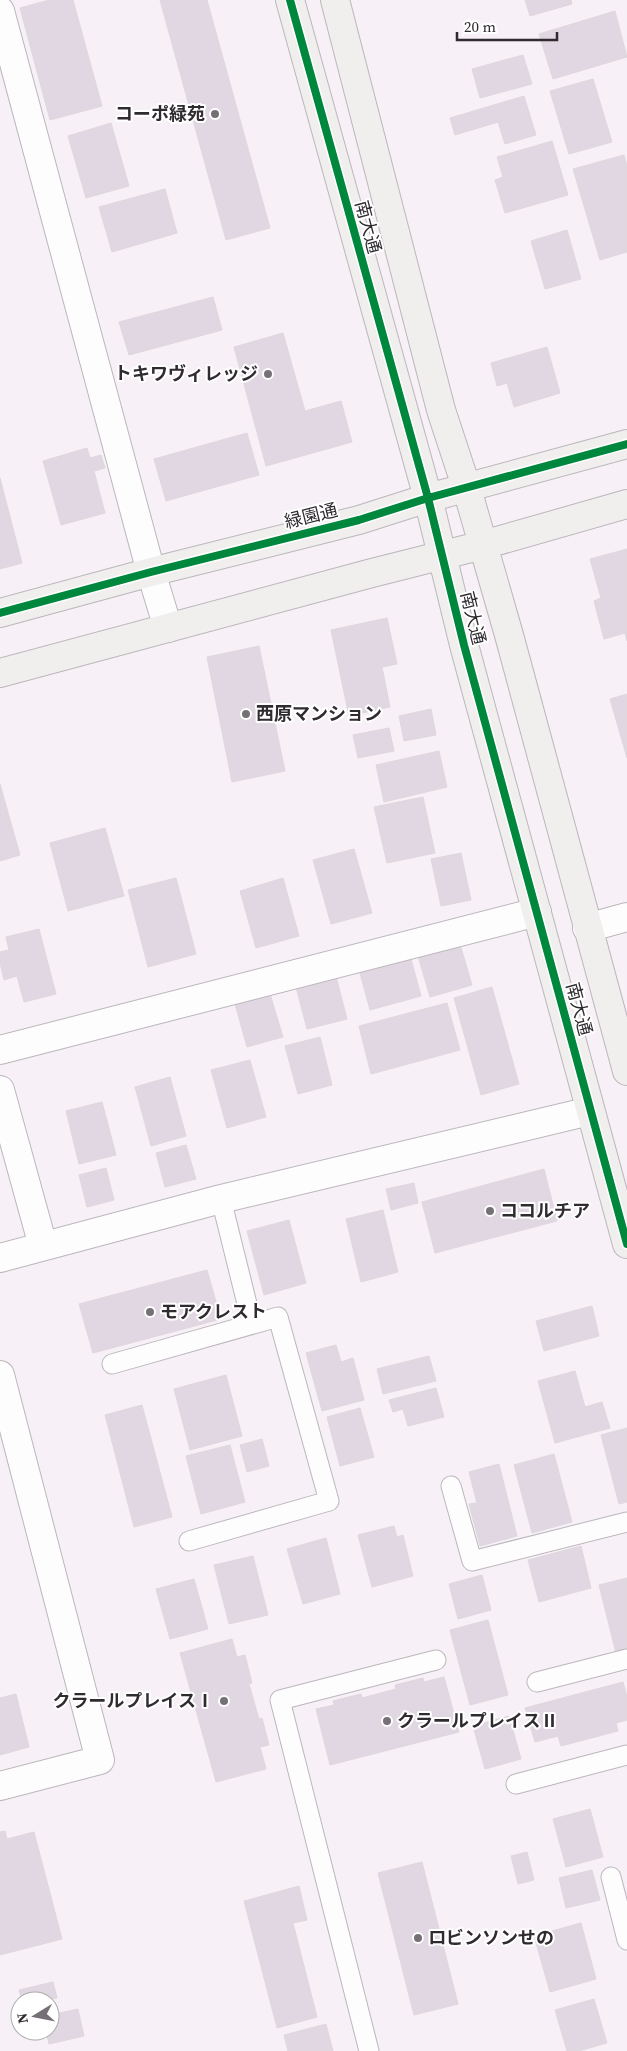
<svg xmlns="http://www.w3.org/2000/svg" width="627" height="2051" font-family="'Source Serif 4','Noto Sans JP',serif">
  <style>
    .building { fill: #e1d7e2; stroke: #ddd8dd }
    .lines { fill: none; stroke-linecap: round; stroke-linejoin: round }
    .lane-casing { stroke: #bbb6bb; stroke-width: 21 }
    .street-casing { stroke: #bbb6bb; stroke-width: 30 }
    .secondary-casing { stroke: #bbb6bb; stroke-width: 30 }
    .lane { stroke: #fefdfe; stroke-width: 19 }
    .street { stroke: #fefdfe; stroke-width: 28 }
    .secondary { stroke: #f1eeee; stroke-width: 28 }
    .cycleway-casing { stroke: #fff; stroke-width: 11 }
    .cycleway { stroke: #00873e; stroke-width: 8 }
    .poi-dot { fill: #757075; stroke: #fff; stroke-width: 2 }
    .labels { text-anchor: middle; stroke-width: 4; stroke-linejoin: round; paint-order: stroke }
    .poi-label { font-size: 18px; font-weight: bold; fill: #2f2b2f; stroke: #fff; text-anchor: start }
    .street-label { font-size: 18px; fill: #2f2b2f; stroke: #fff }
  </style>
  <rect width="100%" height="100%" fill="#f7f1f7"/>
  <path class="building" d="M49,0h24l29,106 -52,14 -30,-112z
    M160,0h47l63,228 -44,12z
    M525,0h46l1,4 -42,12z
    M615,11l12,46 -74,22 -14,-45z
    M523,55l9,29 -52,14 -8,-29z
    M593,79l19,63 -43,12 -19,-63z
    M524,96l12,39 -31,9 -7,-22 -43,13 -5,-17z
    M111,123l18,63 -43,12 -18,-62z
    M552,141l16,54 -63,18 -10,-33 8,-3 -6,-20z
    M624,155l3,11v86l-27,8 -27,-91z
    M165,189l12,44 -65,19 -13,-45z
    M567,230l14,49 -36,10 -14,-48z
    M213,297l9,33 -93,25 -10,-33z
    M283,333l22,78 36,-10 11,41 -86,24 -32,-119z
    M547,347l13,46 -46,14 -7,-24 -10,3 -6,-23z
    M247,433l12,42 -93,26 -12,-42z
    M87,448l3,10 11,-3 4,13 -11,3 11,42 -44,12 -18,-64z
    M0,478l22,85 -22,6z
    M627,549v92l-2,-8 -21,6 -10,-38 7,-3 -11,-39z
    M387,618l10,46 -15,3 8,40 -41,9 -18,-86z
    M259,646l26,125 -53,11 -25,-125z
    M627,694v64l-17,-59z
    M431,709l5,26 -32,6 -5,-25z
    M389,728l5,23 -36,7 -5,-23z
    M439,751l8,36 -63,15 -8,-37z
    M0,784l20,71 -20,6z
    M423,797l12,56 -48,10 -13,-56z
    M105,828l19,68 -56,15 -18,-68z
    M354,849l18,64 -41,11 -18,-64z
    M461,853l10,47 -30,6 -10,-47z
    M176,878l20,76 -48,13 -20,-77z
    M283,878l16,58 -43,12 -16,-57z
    M39,929l17,65 -32,8 -7,-26 -13,4 -4,-17v-11l9,-2 -3,-13z
    M460,944l12,41 -42,12 -12,-41z
    M408,948l13,48 -51,14 -13,-48z
    M335,972l12,47 -40,10 -12,-46z
    M268,987l15,50 -36,10 -14,-50z
    M492,987l27,97 -38,11 -27,-97z
    M447,1003l13,47 -89,24 -12,-48z
    M320,1037l12,48 -34,9 -13,-48z
    M250,1060l16,57 -39,11 -16,-58z
    M170,1077l16,59 -35,10 -16,-59z
    M102,1102l14,53 -37,9 -13,-53z
    M186,1145l10,34 -31,8 -9,-34z
    M106,1168l8,32 -27,7 -8,-32z
    M544,1169l13,52 -122,32 -13,-51z
    M414,1183l4,20 -27,7 -5,-21z
    M383,1210l15,62 -37,10 -15,-63z
    M289,1220l17,63 -42,12 -17,-64z
    M207,1270l14,49 -128,34 -14,-49z
    M592,1306l7,30 -55,15 -8,-30z
    M336,1345l5,17 12,-4 11,42 -42,11 -16,-58z
    M429,1356l7,25 -53,13 -6,-25z
    M575,1371l10,36 17,-5 8,26 -55,15 -17,-62z
    M226,1375l16,61 -52,14 -16,-61z
    M436,1388l8,29 -36,9 -5,-17 -10,3 -4,-12z
    M142,1405l30,112 -38,10 -29,-112z
    M360,1408l14,49 -34,9 -13,-49z
    M627,1428v74l-8,2 -18,-69z
    M262,1439l7,27 -22,6 -7,-27z
    M230,1445l15,57 -44,12 -15,-58z
    M554,1454l18,68 -40,11 -18,-68z
    M499,1464l18,72 -37,10 -11,-42 8,-1 -8,-31z
    M394,1526l3,11 6,-2 10,41 -41,11 -14,-52z
    M326,1538l14,56 -37,10 -16,-55z
    M581,1546l10,42 -52,14 -11,-42z
    M253,1556l15,59 -39,9 -15,-59z
    M482,1575l9,35 -33,9 -9,-35z
    M627,1578v72l-11,3 -17,-68z
    M194,1579l14,50 -38,10 -14,-50z
    M488,1620l20,75 -38,10 -20,-75z
    M232,1639l5,18 8,-2 7,28 -3,1 10,35 3,-1 7,27 -9,2 6,22 -50,13 -36,-129z
    M444,1677l15,55 -129,33 -14,-56 18,-4 -1,-4 28,-7 1,4 34,-9 -1,-4 28,-7 1,4z
    M623,1682l4,15v23l-11,3 2,8 -57,15 -3,-10 -23,6 -10,-34z
    M16,1694l13,53 -29,8v-57z
    M509,1716l12,43 -36,10 -12,-43z
    M590,1809l13,48 -37,10 -13,-48z
    M5,1831l2,8 27,-7 28,107 -62,16v-123z
    M527,1852l7,28 -16,4 -7,-28z
    M422,1862l36,142 -44,11 -36,-142z
    M592,1870l8,30 -34,8 -7,-30z
    M299,1886l8,34 -14,3 24,94 -40,11 -33,-127z
    M581,1923l15,56 -46,13 -16,-56z
    M53,1982l4,16 -13,3h-22l-3,-11z
    M594,1999l13,44 -28,8h-12l-12,-41z
    M78,2009l6,27 -35,8 -3,-13h4v-16z
    M326,2024l7,27h-45l-4,-16z"/>
  <g class="lines">
    <defs>
      <path id="lane" d="M221,1199l31,125
        M112,1364l166,-47 51,184 -140,40
        M451,1486l21,75 155,-39
        M537,1682l90,-23
        M516,1784l111,-29
        M611,1877l16,63
        M369,2051l-89,-351 156,-40"/>
      <path id="street" d="M0,11l151,561 17,56
        M587,928l40,-11
        M0,1050l537,-138
        M0,1090l43,156
        M0,1258l221,-59 369,-88
        M0,1375l100,385 -100,26"/>
      <path id="secondary" d="M290,0l138,498 36,147 163,599
        M335,0l106,410 26,79 42,146 118,436
        M0,613l151,-41 208,-52 69,-22 199,-54
        M0,673l372,-100 111,-28 144,-41"/>
    </defs>
    <use href="#lane" class="lane-casing"/>
    <use href="#street" class="street-casing"/>
    <use href="#secondary" class="secondary-casing"/>
    <use href="#lane" class="lane"/>
    <use href="#street" class="street"/>
    <use href="#secondary" class="secondary"/>
    <defs>
      <path id="cycleway" d="M290,0l138,498 36,147 163,599
        M0,613l151,-41 208,-52 69,-22 199,-54"/>
    </defs>
    <use href="#cycleway" class="cycleway-casing"/>
    <use href="#cycleway" class="cycleway"/>
  </g>
  <g class="poi-dot">
    <circle cx="215" cy="114" r="5"/>
    <circle cx="268" cy="374" r="5"/>
    <circle cx="246" cy="714" r="5"/>
    <circle cx="490" cy="1211" r="5"/>
    <circle cx="150" cy="1312" r="5"/>
    <circle cx="224" cy="1701" r="5"/>
    <circle cx="387" cy="1721" r="5"/>
    <circle cx="418" cy="1938" r="5"/>
  </g>
  <g class="labels">
    <g class="poi-label">
      <text x="205" y="120" text-anchor="end">コーポ緑苑</text>
      <text x="258" y="380" text-anchor="end">トキワヴィレッジ</text>
      <text x="256" y="720">西原マンション</text>
      <text x="500" y="1217">ココルチア</text>
      <text x="160" y="1318">モアクレスト</text>
      <text x="214" y="1707" text-anchor="end">クラールプレイスⅠ</text>
      <text x="397" y="1727">クラールプレイスⅡ</text>
      <text x="428" y="1944">ロビンソンせの</text>
    </g>
    <g class="street-label">
      <text transform="translate(368 227) rotate(75)" y="6">南大通</text>
      <text transform="translate(311 516) rotate(-14)" y="6">緑園通</text>
      <text transform="translate(473 618) rotate(76)" y="6">南大通</text>
      <text transform="translate(579 1009) rotate(75)" y="6">南大通</text>
    </g>
  </g>
  <g transform="translate(35 2016) rotate(260)"><circle r="24" fill="#ffffff" stroke="#acaaac"/>
  <path d="M0-4L9 19L0 12L-9 19Z" fill="#757075"/>
  <text y="-8" font-size="14" font-weight="bold" text-anchor="middle" fill="#2f2b2f">N</text>
  </g>
  <path d="M457 32v8h100v-8" fill="none" stroke="#2f2b2f" stroke-width="2.5"/>
  <text x="464" y="32" font-size="15" fill="#2f2b2f" stroke="#ffffff" stroke-width="4" paint-order="stroke">20 m</text>
</svg>
